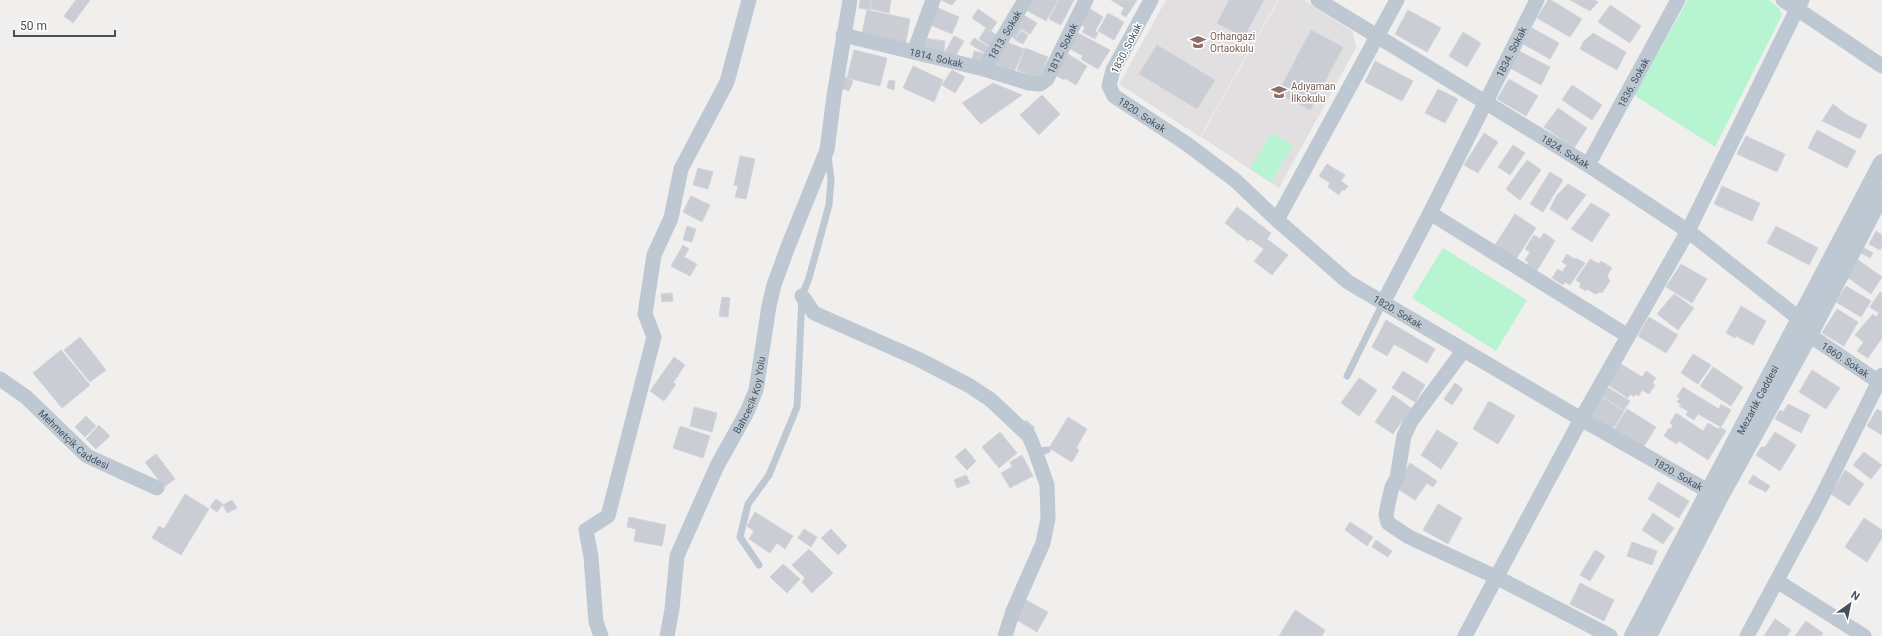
<svg xmlns="http://www.w3.org/2000/svg" width="1882" height="636" font-family="Roboto,sans-serif">
  <style>
    .education { fill: #e2dfe0 }
    .green { fill: #b7f4d2 }
    .building { fill: #cacdd4; stroke: #d2d4db }
    .lines { fill: none; stroke-linecap: round; stroke-linejoin: round }
    .service { stroke: #bdc8d2; stroke-width: 7 }
    .minor { stroke: #bdc8d2; stroke-width: 15 }
    .tertiary { stroke: #bdc8d2; stroke-width: 18 }
    .labels { text-anchor: middle; stroke-width: 3; stroke-linejoin: round; paint-order: stroke }
    .street-label { font-size: 10px; fill: #44515e; stroke: #fff }
    .education-label { font-size: 10px; fill: #785e54; stroke: #fff; text-anchor: start }
  </style>
  <rect width="100%" height="100%" fill="#f1eeee"/>
  <path class="education" d="M1166,0h112l-78,137 -81,-53z
    M1279,0h25l49,32 3,16 -77,140 -78,-51z"/>
  <path class="green" d="M1688,0h81l10,8 3,7 -67,132 -81,-52z
    M1272,133l21,12 -22,37 -21,-13z
    M1443,248l84,52 -31,51 -84,-53z"/>
  <path class="building" d="M76,0h14l-17,23 -9,-7z
    M860,0h11l-1,10 -11,-2z
    M872,0h19l-2,13 -18,-4z
    M941,0h15l-4,5z
    M1032,0h26l-12,21 -20,-11z
    M1059,0h15l-13,25 -12,-6z
    M1111,0h26l-11,17 -5,-3 3,-6z
    M1229,0h35l-20,37 -27,-14z
    M1548,0h3l31,19 -12,18 -33,-19z
    M1570,0h25l3,2 -8,9z
    M1610,5l31,21 -11,17 -32,-21z
    M936,7l23,10 -7,17 -24,-10z
    M1087,7l16,10 -8,14 3,2 -3,6 -13,-7 3,-5 -8,-4z
    M978,9l19,13 -6,9 -19,-13z
    M867,10l43,9 -5,28 -44,-10z
    M1408,10l33,18 -14,24 -32,-18z
    M1020,13l17,10 -7,11 -9,-5 -6,10 -8,-5z
    M1108,13l16,9 -10,18 -16,-9z
    M986,28l12,8 -7,11 -12,-8z
    M1532,28l27,15 -9,16 -27,-15z
    M1311,30l32,17 -33,63 -32,-17z
    M1021,31l7,4 -5,9 -8,-4z
    M1076,32l34,18 -12,19 -17,-10 2,-3 -16,-9z
    M1463,32l18,11 -14,24 -18,-11z
    M1593,33l33,19 -9,18 -37,-21 3,-7z
    M954,36l10,5 -9,16 -10,-5z
    M923,38l22,3 -1,11 -22,-2z
    M974,38l15,9 -4,6 -15,-9z
    M1002,40l22,9 -10,23 -21,-9z
    M1157,45l58,35 -18,29 -58,-35z
    M1025,48l23,9 -9,22 -22,-9z
    M854,50l33,8 -7,28 -33,-8z
    M974,51l12,3 -2,9 -12,-3z
    M1519,51l31,16 -9,18 -31,-17z
    M1068,54l19,12 -11,19 -11,-7 -1,2 -9,-5z
    M1375,61l38,20 -11,20 -37,-19z
    M913,66l30,14 -9,22 -31,-14z
    M952,70l13,7 -10,16 -13,-8z
    M840,75l13,6 -4,10 -13,-5z
    M1509,79l29,17 -12,20 -29,-17z
    M889,80l6,1 -1,9 -7,-2z
    M993,83l29,12 -41,29 -19,-21z
    M1572,85l30,20 -10,15 -30,-20z
    M1438,89l20,10 -13,24 -20,-10z
    M1042,95l18,19 -21,21 -19,-20z
    M1833,104l14,11 20,10 -7,14 -38,-18z
    M1558,108l29,20 -13,20 -30,-21z
    M1817,130l39,21 -9,17 -39,-20z
    M1484,133l14,9 -20,31 -14,-8z
    M1746,136l39,18 -8,18 -40,-18z
    M1513,145l12,8 -15,22 -12,-8z
    M740,156l15,3 -9,40 -11,-2 3,-11 -4,-1z
    M1527,160l14,10 -21,30 -14,-11z
    M1327,164l18,11 -4,6 7,5 -4,5 -2,-2 -3,6 -11,-8 2,-4 -11,-7z
    M698,168l15,4 -5,17 -15,-4z
    M1550,172l13,8 -20,32 -13,-8z
    M1568,184l18,11 -19,25 -17,-11 7,-14z
    M1722,186l38,17 -8,18 -38,-17z
    M691,196l19,9 -8,17 -19,-10z
    M1591,203l19,11 -18,28 -21,-13z
    M1237,207l34,26 -4,6 21,16 -16,20 -18,-14 10,-12 -14,-10 -2,2 -23,-18z
    M1515,214l21,14 -20,31 -21,-14z
    M687,226l9,3 -4,13 -9,-2z
    M1776,226l42,22 -9,17 -42,-22z
    M1876,231l6,4v12l-2,3 -11,-6z
    M1544,233l11,8 -19,31 -9,-6 2,-3 -4,-3 5,-8 -5,-3 9,-14 6,4z
    M683,245l6,4 -5,8 13,7 -7,12 -19,-10z
    M1864,248l9,5 -3,5 -9,-5z
    M1567,254l7,5 2,-1 9,5 -15,22 -5,-3 -2,3 -11,-7 6,-9 4,3 5,-7 -5,-3z
    M1590,259l9,5 2,-3 11,7 -5,8 3,5 -8,12 -2,-1 -5,2 -8,-5 -1,2 -7,-4 2,-3 -5,-4z
    M1858,260l24,17 -11,17 -24,-17z
    M1681,264l26,15 -15,24 -26,-16z
    M1846,286l25,15 -10,16 -25,-15z
    M1880,292l2,1v45l-14,20 -11,-7 7,-9 -9,-7 18,-21 3,3 3,-4 -9,-6z
    M672,293l1,8 -11,1 -1,-8z
    M1674,294l20,14 -16,22 -21,-16z
    M722,297l8,1 -2,19 -9,-1z
    M1741,306l25,15 -13,24 -17,-9 -1,2 -9,-5z
    M1837,309l21,13 -14,24 -22,-13z
    M1649,317l29,18 -12,18 -28,-17z
    M1386,320l49,29 -8,14 -33,-19 -7,12 -15,-9z
    M80,337l26,33 -16,12 -26,-32z
    M61,350l29,35 -28,23 -29,-35z
    M1693,354l18,11 -13,19 -17,-11z
    M674,357l11,8 -12,18 3,1 -12,17 -14,-10z
    M1621,364l21,13 4,-6 10,7 -4,6 3,1 -6,9 -7,-4 -3,6 -3,-2 -2,3 -4,-3 -2,4 -20,-13z
    M1713,367l30,20 -12,19 -31,-20z
    M1812,370l28,18 -14,21 -27,-17z
    M1403,371l22,14 -10,17 -23,-14z
    M1359,378l18,12 -18,26 -18,-13z
    M1455,383l8,6 -11,16 -8,-6z
    M1607,387l23,14 -6,9 -22,-14z
    M1683,387l36,22 2,-5 10,6 -10,17 -23,-13 -4,6 -8,-5 2,-4 -9,-5 2,-2 -4,-2 3,-4 -3,-1z
    M1393,395l18,13 -18,26 -18,-12z
    M1600,396l24,15 -13,21 -24,-15z
    M1489,401l26,15 -17,28 -25,-15z
    M1788,404l22,11 -9,18 -26,-14 5,-9 3,2z
    M694,407l23,6 -5,19 -22,-6z
    M1627,409l29,18 -15,24 -29,-18z
    M1877,409l5,3v23l-15,-9z
    M1676,413l27,18 5,-8 10,6 2,-2 6,4 -18,29 -29,-19 -2,3 -13,-8 5,-8 2,1 2,-3 -3,-3z
    M86,416l10,10 -11,11 -10,-10z
    M1068,417l19,12 -11,19 3,2 -7,12 -23,-14z
    M1026,420l9,8 -4,5 -9,-8z
    M99,425l11,11 -14,13 -10,-10z
    M680,426l30,10 -7,22 -30,-10z
    M1437,430l21,13 -17,26 -20,-14z
    M1000,432l17,21 -18,15 -17,-21z
    M1775,432l21,13 -16,26 -24,-16 5,-8h4z
    M965,448l11,13 -9,9 -12,-13z
    M1864,452l18,13 -11,14 -18,-14z
    M156,454l19,25 -11,8 -19,-25z
    M1022,455l11,21 -23,12 -9,-15 11,-6 -2,-5z
    M1410,463l27,18 -4,6 -6,-4 -12,17 -20,-13z
    M1845,470l19,14 -15,22 -18,-12z
    M966,475l4,8 -13,5 -3,-8z
    M1753,475l17,11 -4,6 -18,-9z
    M1658,482l31,19 -10,17 -31,-19z
    M185,494l24,15 -28,46 -29,-17 7,-12 5,3z
    M216,499l7,5 -6,8 -7,-5z
    M232,500l5,8 -10,5 -4,-8z
    M1438,504l24,14 -14,26 -25,-14z
    M755,512l38,24 -8,13 -8,-6 -7,10 -21,-14 5,-8 -7,-5z
    M1653,513l21,15 -11,16 -21,-14z
    M629,517l37,8 -4,21 -28,-5 2,-12 -9,-2z
    M1864,518l18,12v8l-15,24 -22,-15z
    M1350,522l23,15 -6,9 -22,-16z
    M804,529l13,8 -6,10 -13,-9z
    M831,529l16,17 -9,9 -17,-17z
    M1376,540l16,11 -4,6 -16,-10z
    M1632,542l25,9 -5,14 -25,-9z
    M809,549l24,24 -21,20 -10,-11 3,-4 -13,-13z
    M1595,550l10,6 -15,25 -10,-6z
    M783,564l17,15 -13,14 -17,-16z
    M1580,583l34,17 -10,21 -34,-17z
    M1026,600l22,12 -11,20 -22,-13z
    M1295,610l30,20 -3,6h-43z
    M1775,619l16,11 -4,6h-23z
    M1806,621l17,12 -2,3h-26z"/>
  <g class="lines">
    <path class="service" d="M1347,376l36,-73
      M1036,452l11,-2
      M759,565l-19,-28 8,-33 21,-29 28,-68 5,-111 7,-18 20,-73 2,-26 -3,-23"/>
    <g class="minor">
      <path id="s1" d="M1151,0l-38,70 -4,16 5,10 73,48 49,37 41,39 71,62 233,137 127,72"/>
      <path id="s2" d="M1318,0l270,165 100,66 113,89 8,15 73,49"/>
      <path d="M1802,0l-5,9 85,57"/>
      <path id="s3" d="M843,35l141,34 45,14 11,1 7,-5 39,-79"/>
      <path d="M914,52l19,-52"/>
      <path id="s4" d="M984,69l41,-69"/>
      <path id="s5" d="M1588,165l90,-165"/>
      <path d="M1430,213l198,123"/>
      <path d="M1277,220l120,-220"/>
      <path d="M802,296l12,17 104,46 52,27 21,14 38,36 7,17 11,32 1,33 -5,25 -30,68 -8,25"/>
      <path id="s6" d="M1383,303l47,-90 107,-213"/>
      <path d="M1463,351l-52,70 -7,15 -7,42 -5,9 -4,17 -2,11 2,8 21,14 87,40 114,59"/>
      <path id="s7" d="M0,379l26,18 61,59 70,32"/>
      <path d="M1777,581l87,55"/>
      <path d="M601,636l-5,-14 -5,-65 -5,-27 22,-14 46,-179 -9,-23 9,-59 17,-37 10,-49 46,-87 22,-82"/>
      <path id="s8" d="M667,636l5,-27 5,-53 40,-90 30,-54 9,-22 13,-84 5,-21 15,-41 38,-94 7,-54 16,-96"/>
      <path d="M1465,636l116,-217 107,-188 109,-222 -14,-9"/>
      <path d="M1747,636l73,-136 62,-125"/>
    </g>
    <g class="tertiary">
      <path id="s9" d="M1633,636c82,-158 167,-315 249,-473"/>
      <path d="M1648,636l71,-138 90,-163 73,-142"/>
    </g>
  </g>
  <defs>
    <symbol id="school-bare" viewBox="-9 -9 18 18"><path d="M0-5L7-2L0 1L-7-2ZM-4 1L0 2.5L4 1V4Q0 6-4 4Z" fill="#8d6e63" stroke="#fff" stroke-width="2.5" paint-order="stroke"/></symbol>
  </defs>
  <g fill-rule="evenodd">
    <use href="#school-bare" x="1187" y="31" width="22" height="22"/>
    <use href="#school-bare" x="1268" y="81" width="22" height="22"/>
  </g>
  <g class="labels">
    <g class="street-label">
      <text dy="4" stroke="none"><textPath href="#s4" startOffset="40">1813. Sokak</textPath></text>
      <text dy="4" stroke="none"><textPath href="#s3" startOffset="246">1812. Sokak</textPath></text>
      <text transform="translate(1126 48) rotate(-63)" y="4">1830. Sokak</text>
      <text dy="4" stroke="none"><textPath href="#s6" startOffset="282">1834. Sokak</textPath></text>
      <text dy="4" stroke="none"><textPath href="#s3" startOffset="96">1814. Sokak</textPath></text>
      <text dy="4" stroke="none"><textPath href="#s5" startOffset="94">1836. Sokak</textPath></text>
      <text dy="4" stroke="none"><textPath href="#s1" startOffset="141">1820. Sokak</textPath></text>
      <text dy="4" stroke="none"><textPath href="#s2" startOffset="290">1824. Sokak</textPath></text>
      <text dy="4" stroke="none"><textPath href="#s1" startOffset="465">1820. Sokak</textPath></text>
      <text dy="4" stroke="none"><textPath href="#s2" startOffset="641">1860. Sokak</textPath></text>
      <text dy="4" stroke="none"><textPath href="#s8" startOffset="258">Bahcecik Koy Yolu</textPath></text>
      <text dy="4" stroke="none"><textPath href="#s9" startOffset="267">Mezarlık Caddesi</textPath></text>
      <text dy="4" stroke="none"><textPath href="#s7" startOffset="96">Mehmetçik Caddesi</textPath></text>
      <text dy="4" stroke="none"><textPath href="#s1" startOffset="789">1820. Sokak</textPath></text>
    </g>
    <g class="education-label">
      <text x="1210" y="40">Orhangazi<tspan x="1210" dy="12">Ortaokulu</tspan></text>
      <text x="1291" y="90">Adıyaman<tspan x="1291" dy="12">İlkokulu</tspan></text>
    </g>
  </g>
  <g transform="translate(1850 604) rotate(33)" stroke="#ffffff" stroke-width="3" paint-order="stroke">
  <path d="M0-3L7 15L0 10L-7 15Z" fill="#44515e"/>
  <text y="-6" font-size="11" font-weight="bold" text-anchor="middle" fill="#44515e">N</text>
  </g>
  <path d="M14 30v6h101v-6" fill="none" stroke="#44515e" stroke-width="2"/>
  <text x="20" y="30" font-size="12" fill="#44515e" stroke="#ffffff" stroke-width="3" paint-order="stroke">50 m</text>
</svg>
